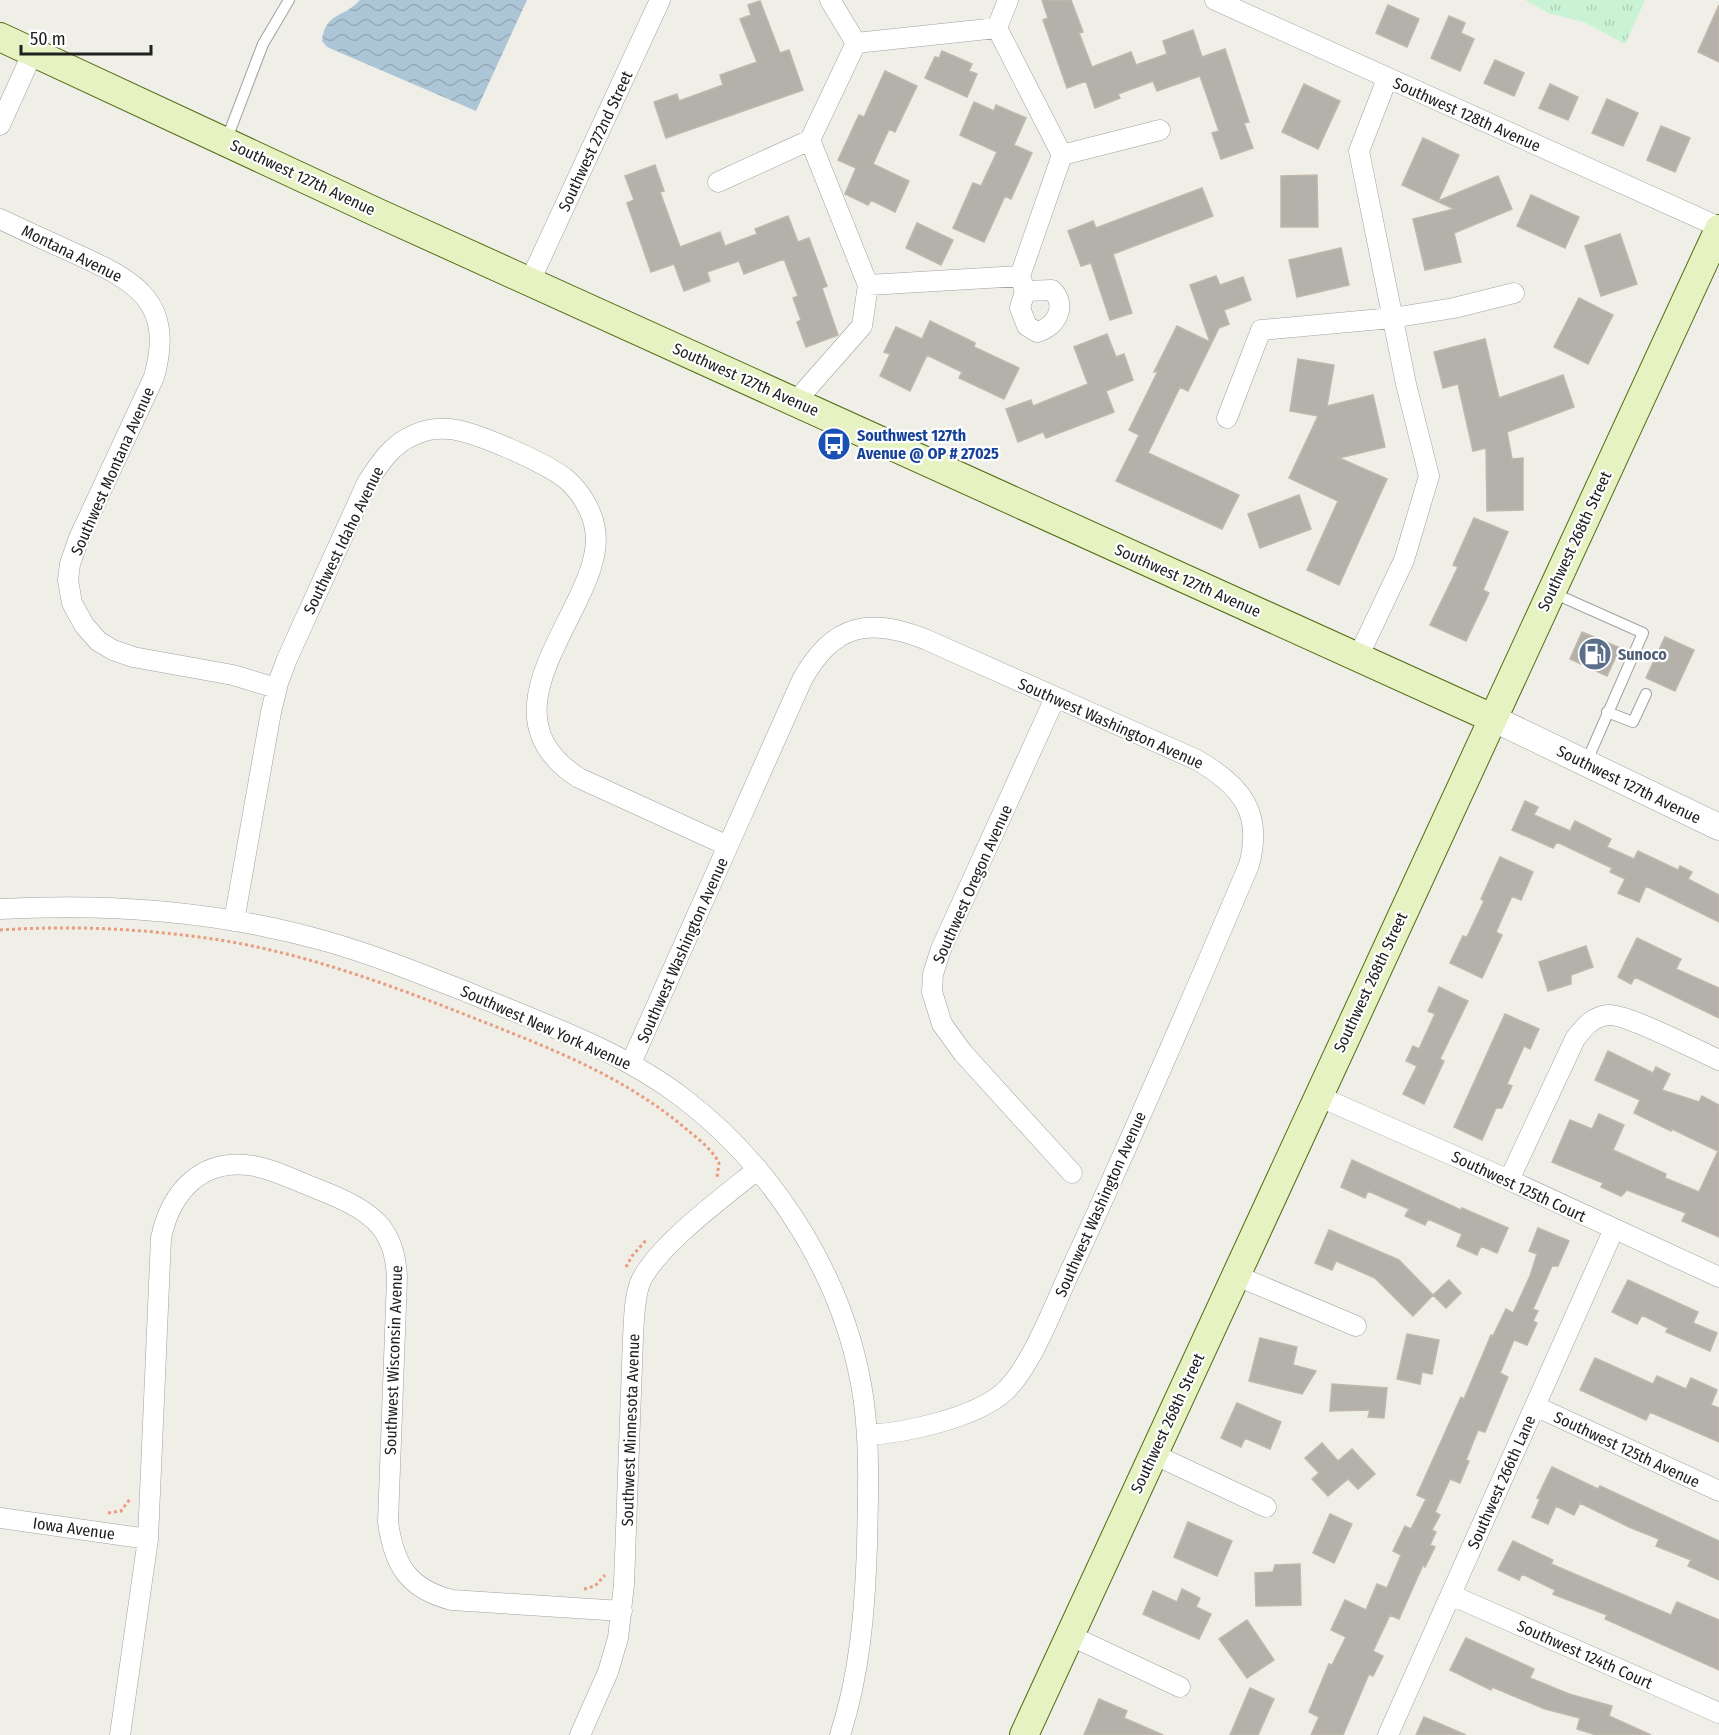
<svg xmlns="http://www.w3.org/2000/svg" width="1719" height="1735" font-family="'Fira Sans Condensed',sans-serif">
  <style>
    .park { fill: url(#park-tufts) }
    .water { fill: url(#water-waves) }
    .building { fill: #b4b0aa; stroke: #bfb8ab; stroke-width: 1.5 }
    .lines { fill: none; stroke-linecap: round; stroke-linejoin: round }
    .service-casing { stroke: #a1a1a1; stroke-width: 12 }
    .minor-casing { stroke: #a1a1a1; stroke-width: 21 }
    .tertiary-casing { stroke: #a1a1a1; stroke-width: 27 }
    .secondary-casing { stroke: #526b12; stroke-width: 30 }
    .path { stroke: #ea9c7e; stroke-width: 3; stroke-dasharray: 3 3; stroke-linecap: butt }
    .service { stroke: #fff; stroke-width: 10 }
    .minor { stroke: #fff; stroke-width: 20 }
    .tertiary { stroke: #fff; stroke-width: 26 }
    .secondary { stroke: #e7f2c2; stroke-width: 28 }
    .labels { text-anchor: middle; stroke-width: 4.5; stroke-linejoin: round; paint-order: stroke }
    .street-label { font-size: 16px; fill: #202020; stroke: #fff }
    .transit-label { font-size: 16px; font-weight: bold; fill: #164399; stroke: #fff; text-anchor: start }
    .service-label { font-size: 16px; font-weight: bold; fill: #4e5e75; stroke: #fff; text-anchor: start }
  </style>
  <defs>
    <pattern id="park-tufts" width="24" height="20" patternUnits="userSpaceOnUse" patternTransform="scale(1.5)"><rect width="24" height="20" fill="#caf3d5"/><path d="M3 7l-1-3M5 7V3M7 7l1-3M15 17l-1-3M17 17v-4M19 17l1-3" fill="none" stroke="#add0b7"/></pattern>
    <pattern id="water-waves" width="16" height="10" patternUnits="userSpaceOnUse" patternTransform="scale(1.5)"><rect width="16" height="10" fill="#adc6d7"/><path d="M0 5q4-4 8 0t8 0" fill="none" stroke="#95aab8"/></pattern>
  </defs>
  <rect width="100%" height="100%" fill="#efeee7"/>
  <path class="park" d="M1525,0h120l-20,44 -41,-22 -33,-8z"/>
  <path class="water" d="M360,0h167l-51,111 -149,-64 -5,-6c3,-29 22,-23 38,-41z"/>
  <path class="building" d="M1042,0h29l12,32 -4,1 13,34 39,-15 5,13 31,-11 -4,-13 30,-11 9,27 23,-8 24,73 -5,1 9,25 -32,11 -9,-26 7,-2 -19,-55 -43,15 -4,-10 -35,13 2,4 -25,10 -9,-27 -19,7 -24,-68 5,-2z
    M760,1l20,52 9,-3 14,40 -137,48 -12,-36 23,-8 2,7 44,-16 -3,-10 37,-13 -17,-43 11,-4 -3,-10z
    M1388,5l31,14 -12,28 -31,-14z
    M1719,5v57l-21,-10z
    M1449,16l16,7 -4,10 13,6 -14,32 -29,-13z
    M942,51l30,13 -3,7 8,3 -10,23 -42,-19 10,-21 4,1z
    M1495,60l29,13 -10,23 -30,-13z
    M885,71l32,15 -22,46 -6,-3 -16,35 36,17 -14,31 -24,-12 -3,5 -23,-11 11,-26 -18,-8 21,-45 5,2z
    M1304,84l36,17 -22,48 -36,-17z
    M1550,84l28,13 -10,23 -29,-12z
    M1607,99l31,14 -15,33 -31,-13z
    M974,102l20,9 2,-6 30,13 -12,27 18,8 -21,46 -6,-3 -21,46 -31,-14 20,-45 8,3 16,-34 -37,-17z
    M1661,126l29,12 -15,34 -28,-12z
    M1423,138l36,17 -21,46 60,-25 14,33 -58,24 7,29 -36,8 -12,-51 41,-10 -52,-24z
    M655,165l9,26 -4,1 20,55 40,-15 5,14 32,-12 -2,-5 33,-13 10,26 11,-4 18,48 -5,2 16,47 -32,12 -9,-25 4,-2 -8,-22 5,-2 -14,-37 -40,15 -5,-13 -32,11 3,9 -26,10 -10,-27 -23,8 -24,-69 7,-3 -9,-24z
    M1317,175l1,52h-37v-51z
    M1202,188l11,28 -100,38 19,59 -22,7 -19,-57 -10,3 -13,-35 25,-10 3,7z
    M1531,195l48,22 -14,31 -48,-22z
    M917,223l36,17 -12,25 -35,-17z
    M1620,234l17,50 -36,12 -16,-50z
    M1341,248l8,37 -52,12 -8,-37z
    M1216,276l4,9 23,-8 8,23 -27,10 5,14 -10,4 -31,63 -8,-4 -32,66 91,42 -17,34 -106,-48 23,-46 -10,-5 29,-59 -4,1 23,-46 33,16 -20,-57z
    M1579,298l34,17 -25,49 -34,-17z
    M930,321l45,22 -1,4 45,21 -15,31 -45,-21 3,-6 -35,-17 -17,36 -30,-15 10,-22 -6,-2 12,-25 26,12z
    M1107,334l9,23 8,-3 9,26 -27,11 8,21 -68,26 -3,-6 -25,10 -12,-33 25,-9 2,6 55,-22 -14,-37z
    M1485,339l14,59 64,-23 11,32 -67,25 5,27 11,-1v52l-36,1 -1,-63 -13,3 -15,-67 -15,4 -9,-36z
    M1298,359l36,6 -7,41 46,-11 12,52 -46,11 48,21 -48,106 -32,-15 31,-69 -49,-23 29,-62 -28,-5z
    M1299,495l12,34 -51,19 -12,-34z
    M1474,518l34,14 -25,58 6,3 -23,48 -36,-16 28,-58 -5,-2z
    M1582,632l38,16 -13,28 -37,-17z
    M1665,637l29,13 -19,41 -29,-13z
    M1525,801l13,6 -4,8 36,16 5,-10 36,18 -4,8 27,12 4,-8 40,19 2,-4 12,6 -4,7 31,16v27l-73,-36 -7,16 -21,-9 7,-14 -15,-7 2,-4 -55,-26 -4,6 -41,-18z
    M1500,857l33,15 -12,28 -9,-4 -16,36 6,3 -20,43 -32,-15 13,-27 4,1 17,-36 -3,-2z
    M1637,938l44,21 -5,10 43,19v30l-84,-41 -4,7 -13,-7z
    M1586,946l7,21 -22,8v9l-23,7 -9,-29z
    M1439,987l29,14 -28,58 4,2 -20,43 -21,-10 14,-28 -11,-5 7,-15 6,3 16,-35 -7,-3z
    M1505,1014l34,15 -9,20 -6,-3 -17,38 5,2 -10,22h-6l-14,32 -28,-13z
    M1608,1051l45,22 3,-6 14,7 -8,16 37,12 3,-6 17,9v132l-37,-16 4,-8 -59,-23 -6,6 -20,-9 2,-4 -51,-21 18,-42 22,9 7,-15 25,11 -11,25 53,24 -1,4 34,14 19,-41 -46,-22 -1,2 -37,-18 6,-13 -45,-20z
    M1352,1160l109,50 1,-2 46,20 -11,25 -16,-7 -4,9 -20,-9 5,-12 -34,-15 -3,6 -20,-9 4,-7 -41,-18 -3,7 -24,-11z
    M1538,1228l31,13 -11,25h-6l-19,43 5,2 -5,10 4,2 -10,22 -13,-5 -14,33 8,4 -23,55 -7,-2 -12,30 3,1 -9,22 -10,-4 -15,33 5,3 -8,15 4,2 -6,13 5,2 -10,20 -2,-2 -24,54 -9,-4 -17,36 10,5 -10,20 -4,-2 -26,61h-32l8,-18 -10,-5 20,-48 3,1 14,-28 -15,-7 14,-30 21,10 11,-26 10,4 14,-33 -8,-4 12,-25 6,3 15,-30 -9,-4 44,-98 3,2 27,-64 2,1 13,-27 7,4 17,-37 7,-22 -8,-3z
    M1329,1230l70,30 34,35 -20,21 -38,-38 -39,-17 -4,9 -17,-7z
    M1449,1280l12,13 -15,15 -13,-13z
    M1628,1280l70,32 -5,11 24,10 -7,18 -44,-19 2,-4 -26,-13 -5,9 -25,-12z
    M1407,1334l32,6 -7,34 -10,-2 -2,12 -23,-5z
    M1260,1338l37,9 -4,18 23,6 -14,23 -53,-13z
    M1595,1358l58,26 4,-8 29,13 5,-11 26,12 -6,15 8,3v34l-69,-30 -4,8 -66,-30z
    M1332,1384l55,4 -3,30 -16,-1 2,-7 -40,1z
    M1237,1403l44,19 -11,27 -25,-11 -4,9 -20,-9z
    M1322,1443l16,18 14,-12 23,25 -17,15 -10,-10 -20,17 -16,-17 7,-6 -14,-15z
    M1552,1467l46,22 2,-3 119,55v39l-31,-14 3,-6 -35,-14 3,-7 -30,-12 -49,-24 -6,12 -18,-9 -8,18 -16,-7 8,-18 -3,-1z
    M1330,1514l22,10 -18,39 -21,-10z
    M1188,1522l44,19 -15,35 -43,-19z
    M1513,1541l40,19 -2,4 120,51 6,-13 42,18v50l-114,-51 2,-4 -54,-21 2,-4 -33,-16 -3,6 -21,-10z
    M1300,1564l1,41 -45,1 -1,-33 18,-1 2,-7z
    M1182,1589l18,9 -4,9 15,7 -12,25 -56,-25 10,-23 24,11z
    M1247,1620l27,40 -27,18 -28,-39z
    M1466,1638l68,31 -4,9 39,16 43,12 -3,10 42,19h-55l-19,-6 3,-11 -35,-9 -53,-22 -1,3 -41,-20z
    M1250,1688l24,11 -16,36h-28z
    M1099,1699l28,12 -3,7 39,17h-79z
    M1424,1717l42,18h-50z"/>
  <g class="lines">
    <defs>
      <path id="service" d="M226,141l37,-97 26,-44
        M1551,592l92,41 -57,130
        M1607,712l26,10 13,-28"/>
      <path id="minor" d="M1008,0l-11,28 65,127 -42,121
        M1215,0l504,227
        M856,43l141,-15
        M0,125l33,-73
        M1062,155l98,-25
        M718,182l92,-42 46,-97 -26,-43
        M0,219c25,12 50,23 76,35 60,27 99,48 78,123l-75,161 -9,26 -2,16 4,23 12,22 14,16 15,9 20,7 100,18 43,13
        M530,281l130,-281
        M868,285l152,-9 5,15 -5,17 7,18 10,6c19,-5 31,-26 15,-42l-27,1
        M796,401l66,-75 6,-41 -58,-145
        M1227,418l34,-88 131,-12 62,-10 60,-15
        M1358,657l46,-97 25,-84 -23,-92 -47,-233 28,-72
        M1055,698l-114,251 -8,25 -1,18 10,32 21,29 109,120
        M0,909c109,-6 219,2 325,32 50,14 99,34 147,53 72,30 148,56 211,104 94,72 165,185 181,305 6,47 4,95 3,142 -2,64 -7,129 -27,190
        M234,921l37,-209 7,-29 9,-24 80,-176c12,-19 25,-39 47,-48 10,-5 24,-7 35,-6 26,2 97,34 117,50 14,12 26,31 29,50 4,24 -7,49 -17,70 -29,62 -77,129 1,179l149,68
        M631,1063l171,-383c31,-57 68,-63 125,-40l270,120c45,26 66,53 52,105 -57,134 -115,268 -176,400 -17,35 -41,102 -69,127 -29,26 -99,41 -137,43
        M1318,1096l191,84 210,97
        M1509,1180l66,-141c9,-12 17,-22 33,-24 18,-2 90,36 111,45
        M1235,1275l121,51
        M1535,1406l184,85
        M1153,1454l113,53
        M0,1518l148,21
        M1451,1595l268,118
        M1069,1635l111,52
        M120,1735l28,-196 13,-301c10,-47 41,-81 93,-72 19,3 38,13 56,20 25,10 53,20 71,41 12,16 15,32 16,51l-9,244c6,43 20,67 64,78l170,11
        M580,1735l28,-63 10,-34 6,-54 9,-246c1,-18 1,-39 7,-55 15,-36 86,-88 118,-114
        M1388,1735l226,-506"/>
      <path id="tertiary" d="M1492,718l227,109"/>
      <path id="secondary" d="M0,37l376,175 1116,506
        M1024,1735l695,-1506"/>
    </defs>
    <use href="#service" class="service-casing"/>
    <use href="#minor" class="minor-casing"/>
    <use href="#tertiary" class="tertiary-casing"/>
    <use href="#secondary" class="secondary-casing"/>
    <path class="path" d="M0,930c76,-5 151,-1 226,11 93,16 180,50 268,85 68,27 134,54 191,102 12,10 27,21 34,35l-2,14
      M626,1267l6,-11 15,-17
      M108,1513l13,-2 9,-12
      M584,1589l11,-3 10,-11"/>
    <use href="#service" class="service"/>
    <use href="#minor" class="minor"/>
    <use href="#tertiary" class="tertiary"/>
    <use href="#secondary" class="secondary"/>
  </g>
  <defs>
    <symbol id="bus-disc" viewBox="-11 -11 22 22"><circle r="9.5" fill="#1a4fb4" stroke="#fff"/><path d="M-5-6H5V4H4V6H2V4H-2V6H-4V4H-5ZM-3.5-4V0h7V-4ZM-3.5 1.2v1.5H-2V1.2ZM2 1.2v1.5H3.5V1.2Z" fill="#fff"/></symbol>
    <symbol id="fuel-disc" viewBox="-11 -11 22 22"><circle r="9.5" fill="#5c6f8a" stroke="#fff"/><path d="M-5.5-6h7V0h2V4h1.3V-2.5L3-4.5l.8-.8L6-3V5H2.5V1h-1V6h-7ZM-4.2-4.7v3.2H.2V-4.7Z" fill="#fff"/></symbol>
  </defs>
  <g fill-rule="evenodd">
    <use href="#bus-disc" x="815" y="425" width="38" height="38"/>
    <use href="#fuel-disc" x="1576" y="635" width="38" height="38"/>
  </g>
  <g class="labels">
    <g class="street-label">
      <text transform="translate(1467 114) rotate(24)" y="6">Southwest 128th Avenue</text>
      <text transform="translate(595 141) rotate(-65)" y="6">Southwest 272nd Street</text>
      <text transform="translate(303 177) rotate(25)" y="6">Southwest 127th Avenue</text>
      <text transform="translate(72 253) rotate(26)" y="6">Montana Avenue</text>
      <text transform="translate(746 379) rotate(24)" y="6">Southwest 127th Avenue</text>
      <text transform="translate(112 471) rotate(-66)" y="6">Southwest Montana Avenue</text>
      <text transform="translate(343 540) rotate(-64)" y="6">Southwest Idaho Avenue</text>
      <text transform="translate(1574 541) rotate(-65)" y="6">Southwest 268th Street</text>
      <text transform="translate(1188 580) rotate(24)" y="6">Southwest 127th Avenue</text>
      <text transform="translate(1111 723) rotate(24)" y="6">Southwest Washington Avenue</text>
      <text transform="translate(1629 784) rotate(26)" y="6">Southwest 127th Avenue</text>
      <text transform="translate(972 884) rotate(-66)" y="6">Southwest Oregon Avenue</text>
      <text transform="translate(682 950) rotate(-66)" y="6">Southwest Washington Avenue</text>
      <text transform="translate(1370 982) rotate(-65)" y="6">Southwest 268th Street</text>
      <text transform="translate(546 1027) rotate(24)" y="6">Southwest New York Avenue</text>
      <text transform="translate(1519 1186) rotate(25)" y="6">Southwest 125th Court</text>
      <text transform="translate(1100 1204) rotate(-66)" y="6">Southwest Washington Avenue</text>
      <text transform="translate(393 1360) rotate(-88)" y="6">Southwest Wisconsin Avenue</text>
      <text transform="translate(1167 1423) rotate(-65)" y="6">Southwest 268th Street</text>
      <text transform="translate(630 1430) rotate(-88)" y="6">Southwest Minnesota Avenue</text>
      <text transform="translate(1627 1449) rotate(25)" y="6">Southwest 125th Avenue</text>
      <text transform="translate(1501 1482) rotate(-66)" y="6">Southwest 266th Lane</text>
      <text transform="translate(74 1528) rotate(8)" y="6">Iowa Avenue</text>
      <text transform="translate(1585 1654) rotate(24)" y="6">Southwest 124th Court</text>
    </g>
    <g class="transit-label">
      <text x="857" y="441">Southwest 127th<tspan x="857" dy="18">Avenue @ OP # 27025</tspan></text>
    </g>
    <g class="service-label">
      <text x="1618" y="660">Sunoco</text>
    </g>
  </g>
  <path d="M21 45v9h130v-9" fill="none" stroke="#202020" stroke-width="3"/>
  <text x="30" y="45" font-size="18" fill="#202020" stroke="#ffffff" stroke-width="4.5" paint-order="stroke">50 m</text>
</svg>
